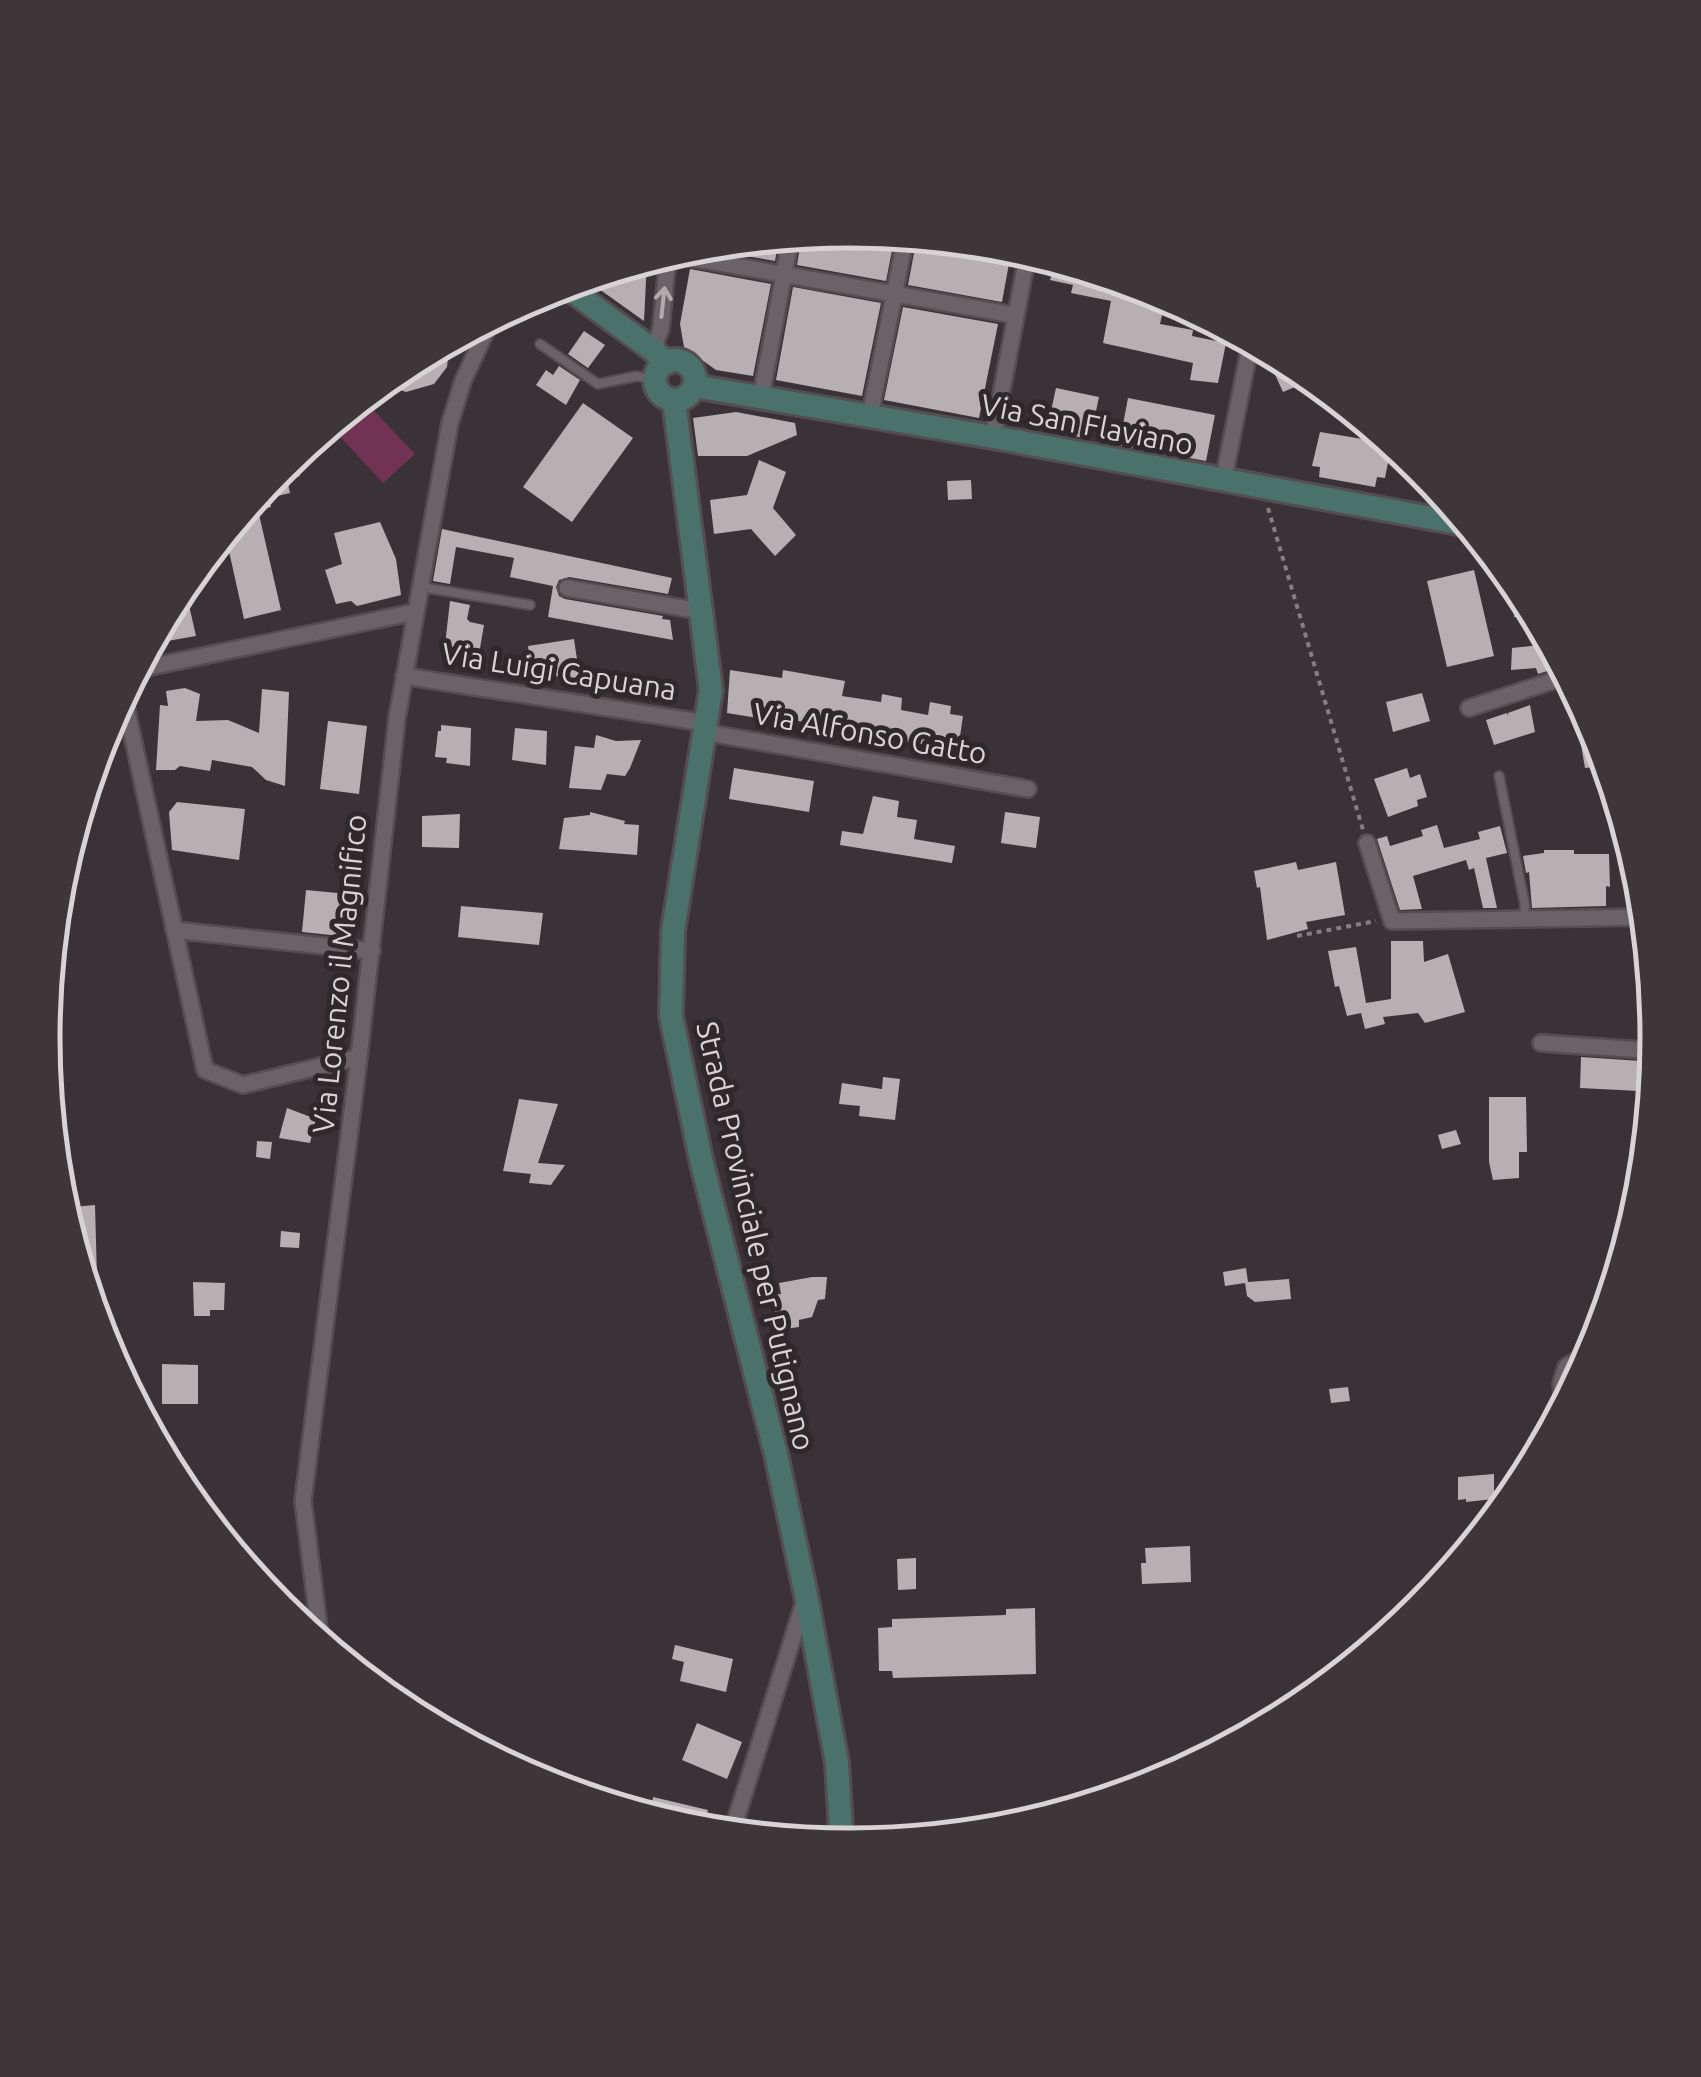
<svg xmlns="http://www.w3.org/2000/svg" width="1701" height="2077" font-family="Ubuntu,sans-serif">
  <style>
    .green { fill: #713253 }
    .building { fill: #b8afb2 }
    .lines { fill: none; stroke-linecap: round; stroke-linejoin: round }
    .lane-casing { stroke: #544e51; stroke-width: 12 }
    .street-casing { stroke: #544e51; stroke-width: 20 }
    .secondary-casing { stroke: #544e51; stroke-width: 28 }
    .path { stroke: #857f82; stroke-width: 4; stroke-dasharray: 5 5; stroke-linecap: butt }
    .lane { stroke: #6a6266; stroke-width: 8 }
    .street { stroke: #6a6266; stroke-width: 15 }
    .secondary { stroke: #4a726b; stroke-width: 22 }
    .oneway { stroke: #b2abae }
    .labels { text-anchor: middle; stroke-width: 10; stroke-linejoin: round; paint-order: stroke }
    .street-label { font-size: 30px; fill: #d8d3d5; stroke: #2f292c }
    .rim { fill: none; stroke: #d8d3d5; stroke-width: 5 }
  </style>
  <rect width="100%" height="100%" fill="#3a3236"/>
  <path class="green" d="M364,400l51,54 -32,29 -50,-54z"/>
  <path class="building" d="M851,230l44,5 -9,46 -89,-16 5,-30z
    M917,237l95,10 -10,55 -94,-17z
    M779,238l-4,23 -81,-14v-1z
    M1043,257l63,19 -2,8 62,13 -6,27 33,6 -1,6 34,7 -8,40 -28,-3 3,-17 -90,-20 8,-42 -40,-8 2,-8 -23,-5 2,-6 -12,-2z
    M647,260l-3,61 -59,-42z
    M690,269l81,15 -18,92 -37,-6 -32,-23 -4,-23z
    M793,287l88,16 -19,93 -86,-16z
    M903,307l95,17 -19,94 -95,-18z
    M584,331l21,14 -17,23 -20,-14z
    M450,341l-3,26 -13,17 -28,8 -25,-9 21,-17z
    M1291,362l23,17 -31,13 -10,-22z
    M559,366l21,14 -14,25 -30,-20 10,-15 7,5z
    M1056,388l43,9 -9,42 -32,-6 4,-20 -11,-2z
    M1128,398l87,17 -9,46 -87,-16z
    M583,403l50,35 -61,84 -49,-35z
    M736,412l59,11 2,12 -50,21h-49l-5,-38z
    M1320,432l67,11 -1,4h5l-6,31 -8,-1 -2,10 -56,-10 1,-10 -8,-1z
    M295,454l5,22 -13,3 3,14 -21,5 2,9 -13,3 23,100 -37,9 -19,-86 55,-66z
    M759,460l27,12 -13,36 23,27 -21,21 -24,-27 -37,5 -4,-34 37,-5z
    M971,480l1,19 -24,1 -1,-19z
    M380,522l16,37 5,36 -44,11 -6,-5 -15,3 -11,-34 17,-6 -8,-31z
    M442,529l230,49 -4,16 -99,-17 -10,3 -3,7 3,9 6,3 98,17 -1,3 8,1 3,20 -125,-23 5,-31 -43,-9 4,-19 -58,-11 -6,37 -17,-3z
    M1474,570l20,86 -47,11 -20,-86z
    M1516,582l13,20 -1,16 -14,-1z
    M184,583l12,53 -46,8 29,-55z
    M450,601l20,4 -3,14 3,3 14,3 -5,29 -34,-9z
    M574,639l7,48 -27,-12 -21,4 -5,-33z
    M1551,644l12,22 -25,8 -2,-6 -25,2 1,-22z
    M730,670l52,8 1,-8 62,11 -3,15 39,6 1,-8 20,4 -1,12 27,5 2,-13 21,4 -1,8 13,2 -5,34 -73,-12 -2,9 -30,-5 2,-11 -91,-16v4l-37,-6z
    M185,688l15,6 -4,27 32,-1 31,13 3,-44 27,3 -4,94 -19,-6 -14,-13 -40,-7 -2,11 -30,-5 -5,4h-19l4,-65 8,1 -2,-15z
    M1422,693l8,28 -37,11 -7,-30z
    M1530,705l5,27 -41,13 -8,-25 21,-7 1,3v-3z
    M328,721l39,5 -8,68 -39,-5z
    M441,725l30,3 -1,38 -24,-3 1,-5 -12,-1 3,-26h3z
    M515,728l32,3 -1,34 -34,-5z
    M1579,733h19l4,33 -17,2z
    M596,735l20,6 25,-1 -11,28 -5,8 -18,-2 -6,16 -32,-2 6,-42 19,2z
    M734,768l80,13 -5,31 -80,-13z
    M1407,768l3,10 10,-4 7,23 -10,3 1,6 -30,11 -14,-38z
    M873,796l26,5 -2,16 20,3 -3,19 41,7 -3,17 -112,-18 2,-14 21,3z
    M177,802l68,7 -6,51 -67,-10 -3,-38z
    M590,812l35,9 -1,3 15,1 -2,30 -78,-6 5,-31 26,-3z
    M1005,812l35,5 -4,31 -35,-5z
    M460,814l-1,34 -37,-1v-31z
    M1437,825l7,23 36,-9 -2,-7 22,-6 7,27 -21,5 11,50h-14l-9,-40 -5,2 -3,-10 -53,16 9,33 -22,1 -23,-71 10,-3 3,10 33,-10 -2,-6z
    M1544,850h30v4h35l1,33 -4,-1v20l-74,2 -3,-36 -3,1 -3,-17 21,-3z
    M1296,862l2,8 38,-8 9,53 -39,7 2,7 -41,11 -7,-53 -3,1 -3,-17z
    M306,890l42,4 -2,20 6,1 -2,22 -48,-5z
    M461,906l82,7 -4,32 -81,-8z
    M1391,941h32l1,21 24,-8 17,58 -40,11 -7,-10 -35,4 2,7 -20,5 -4,-16 -14,3 -8,-30 -4,1 -7,-36 28,-4 10,56 25,-4z
    M1581,1057l75,5 -5,51 -13,-1 1,-21 -59,-3z
    M883,1077l17,2 -5,41 -36,-4 1,-10 -21,-2 3,-21 40,6z
    M1489,1097h37l1,55h-8v26l-26,2 -4,-18z
    M519,1099l39,5 -20,59 27,2 -14,20 -22,-2 2,-9 -28,-3z
    M287,1108l29,11 -6,24 -31,-5z
    M1456,1130l5,14 -19,5 -4,-14z
    M257,1141l15,1 -2,17 -14,-2z
    M95,1205l3,108 -4,1 -32,-106z
    M281,1231l19,2 -1,15 -19,-1z
    M1246,1268l2,14 41,-3 2,20 -36,3 -8,-6 -2,-13 -20,3 -2,-14z
    M812,1277h15l-2,22 -7,1 -6,17 -13,3v7l-22,3 -4,-35 8,-1 -2,-11z
    M193,1282l32,1 -1,27h-14v6h-16z
    M162,1364l36,1v39h-36z
    M1348,1387l2,14 -19,2 -2,-14z
    M1494,1474v25l-28,3v-3l-8,1v-23z
    M1190,1546l1,36 -49,2 -1,-21h5l-1,-15z
    M916,1558v31l-18,1 -1,-31z
    M1035,1608l1,66 -143,4 -1,-7h-13l-1,-43 14,-1v-8l114,-4v-6z
    M675,1645l58,14 -7,33 -46,-11 4,-19 -12,-3z
    M697,1723l45,19 -15,37 -45,-19z
    M653,1797l55,13 -6,22 -73,-20 3,-14 20,5z"/>
  <g class="lines">
    <defs>
      <path id="lane" d="M540,344l58,40 39,-8 18,4
        M421,587l109,18
        M1499,776l26,130 -2,13"/>
      <path id="street" d="M668,254l346,61
        M653,350l8,-22 7,-74
        M761,397l30,-161
        M870,415l36,-179
        M993,437l35,-185
        M1223,482l28,-141
        M567,588l133,23
        M135,670l280,-58
        M404,676l301,47
        M123,693l82,377 38,15 116,-28
        M1469,708l99,-32
        M703,732l325,57
        M1367,843l25,78 255,-4
        M174,930l198,21
        M1541,1043l116,8
        M1564,1410l-3,-26 5,-17 31,-19
        M321,1644l-18,-143 56,-444 38,-339 53,-295 13,-42 29,-63
        M731,1835l74,-236"/>
      <path id="secondary" d="M564,285l89,65 13,13
        M655 380a20 20 0 1 1 40 0a20 20 0 1 1-40 0Z
        M694,386l299,51 476,88
        M674,400l37,290 -38,241 -2,85 31,148 74,290 30,141 31,168 5,83"/>
    </defs>
    <use href="#lane" class="lane-casing"/>
    <use href="#street" class="street-casing"/>
    <use href="#secondary" class="secondary-casing"/>
    <path class="path" d="M1268,508l95,322
      M1297,936l79,-15"/>
    <use href="#lane" class="lane"/>
    <use href="#street" class="street"/>
    <use href="#secondary" class="secondary"/>
  </g>
  <defs><path id="oneway-shaft" d="M-6 0H5M1.5-3L5.5 0L1.5 3" fill="none" stroke-width="1.6" stroke-linecap="round" stroke-linejoin="round" transform="scale(2.5)"/></defs>
  <use class="oneway" href="#oneway-shaft" transform="translate(663 302) rotate(-84)"/>
  <g class="labels">
    <g class="street-label">
      <text transform="translate(1087 425) rotate(11)" y="10">Via San Flaviano</text>
      <text transform="translate(559 672) rotate(9)" y="10">Via Luigi Capuana</text>
      <text transform="translate(870 734) rotate(10)" y="10">Via Alfonso Gatto</text>
      <text transform="translate(340 974) rotate(-84)" y="10">Via Lorenzo il Magnifico</text>
      <text transform="translate(755 1236) rotate(77)" y="10">Strada Provinciale per Putignano</text>
    </g>
  </g>
  <path d="M0 0H1701V2077H0ZM60 1038a790 790 0 1 1 1580 0a790 790 0 1 1-1580 0Z" fill="#3d373a" fill-rule="evenodd"/>
  <path class="rim" d="M60 1038a790 790 0 1 1 1580 0a790 790 0 1 1-1580 0Z"/>
</svg>
